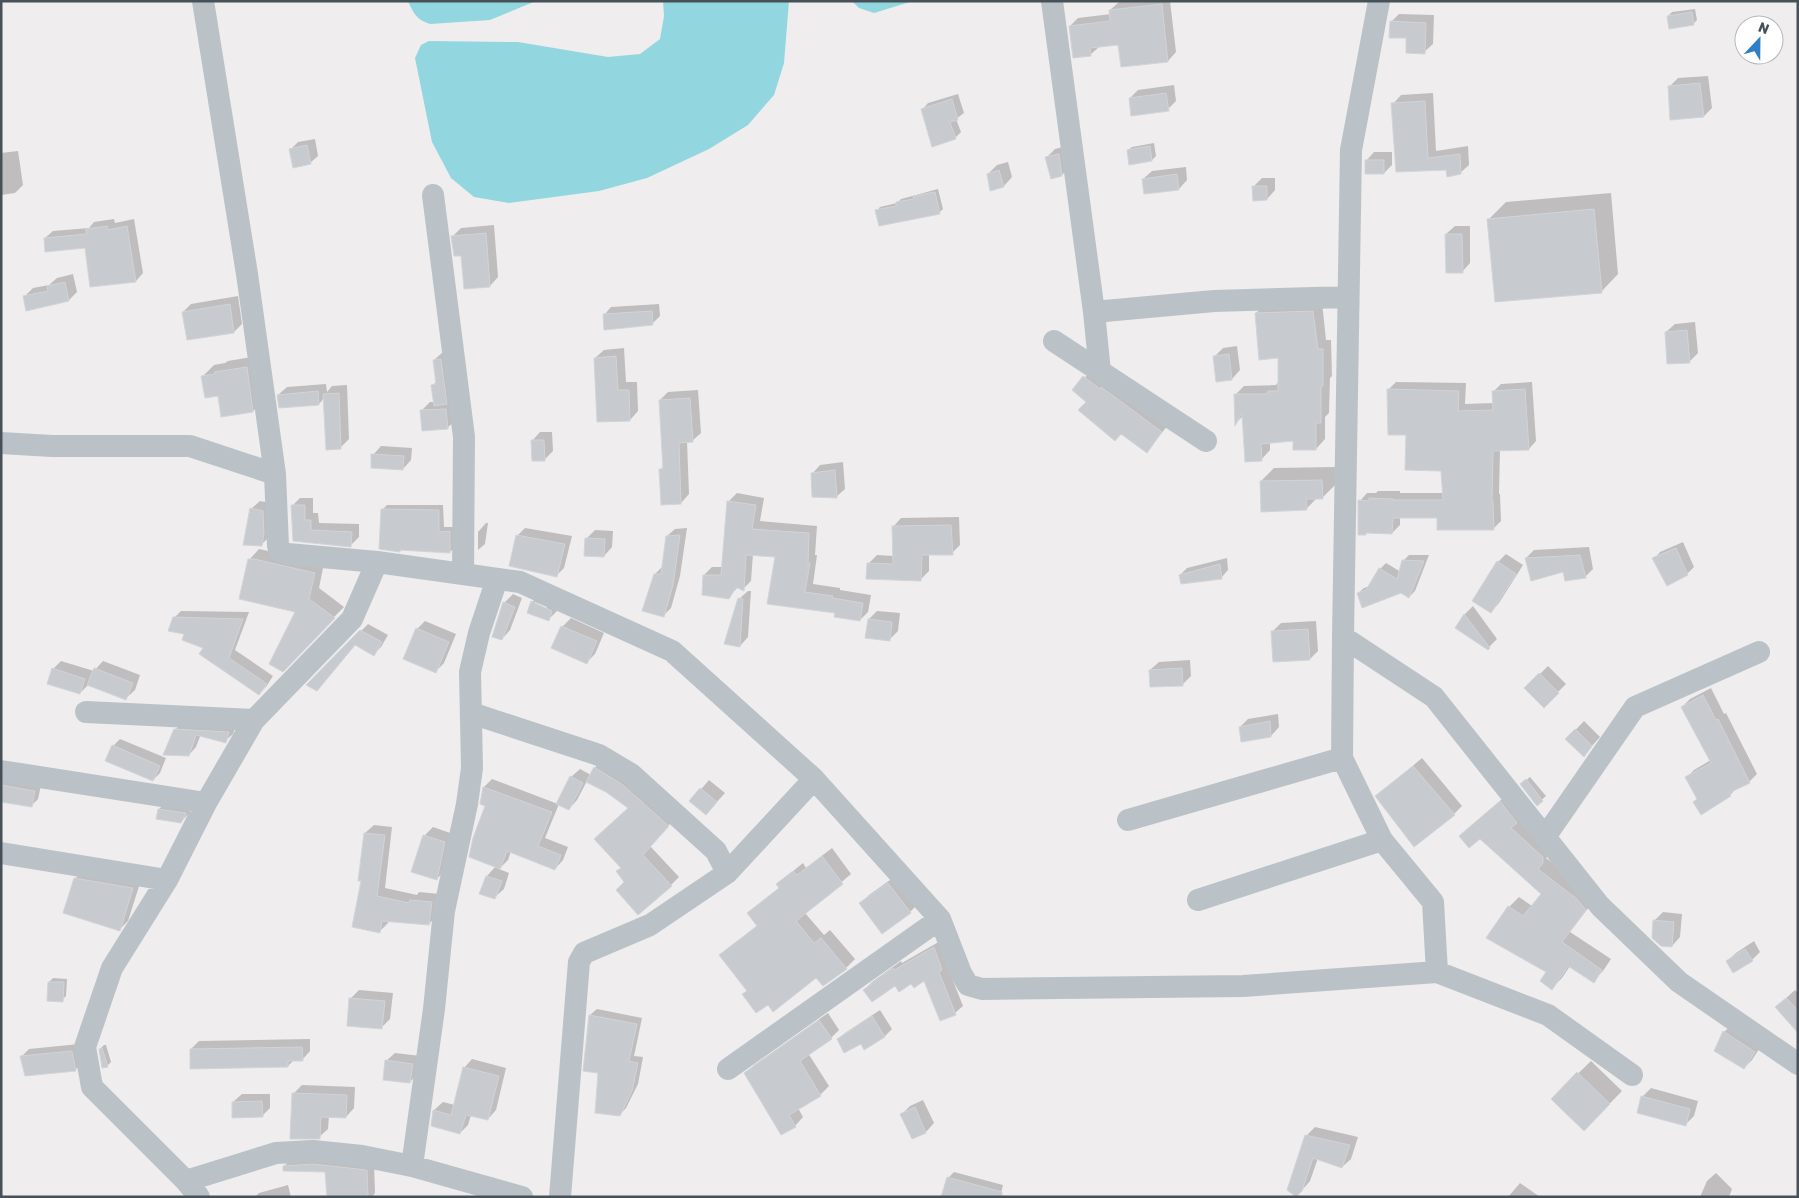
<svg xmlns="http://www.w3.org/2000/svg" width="1799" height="1198" font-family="Rubik,sans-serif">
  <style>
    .water { fill: #92d7e0 }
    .shadow { fill: #0003; fill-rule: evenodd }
    .building { fill: #c7cacf; stroke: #d1d4d8 }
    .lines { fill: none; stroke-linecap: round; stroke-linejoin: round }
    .minor { stroke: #bac2c8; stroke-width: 22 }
  </style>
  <rect width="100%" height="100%" fill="#efeded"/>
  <path class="water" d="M408,1h128l-46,19 -60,4c-13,-4 -17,-11 -22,-23z
    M663,1h126l-5,62 -10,32 -26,30 -39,24 -62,29 -48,13 -90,12 -35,-6 -23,-19 -19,-36 -17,-84 6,-13 8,-4 89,1 90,15 32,-3 20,-15 4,-23z
    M852,1h61l-39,12 -15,-5z"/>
  <path class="shadow" d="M1126,1h44l6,51 -8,9 -49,-17 -20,3 -9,8 -20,-29 8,-8 33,-4 -1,-4 9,-8z
    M1695,9l2,11 -4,4 -25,-8 4,-4z
    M1399,14l35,1 -1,29 -9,8 -33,-30z
    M1708,76l4,32 -8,8 -35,-29 9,-9z
    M1174,85l2,16 -8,8 -38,-11 8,-8z
    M1433,93l3,58 32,-5 1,19 -9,8 -13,-4 -50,1 -4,-66 8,-9z
    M958,94l6,19 -8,6 5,13 -6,6 -32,-29 5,-6z
    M315,139l3,17 -8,7 -20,-13 8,-8z
    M1154,143l2,13 -4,4 -24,-10 4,-3z
    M1067,146l3,21 -8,8 -16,-17 9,-9z
    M18,151l5,34 -8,8 -14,2v-42z
    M1374,152h18v13l-8,8 -18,-12z
    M1008,162l4,15 -8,9 -13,3 -3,-15 9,-9z
    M1186,167l1,13 -8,9 -36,-10 9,-8z
    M1262,178h13v12l-8,9 -13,-13z
    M938,189l5,20 -4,4 -62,-2 3,-4 17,-4 4,-4z
    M1611,193l7,81 -17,18 -112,-73 17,-17z
    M114,219l1,4 19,-4 9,54 -7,8 -50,-34 -41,-9 8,-7 36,-3 5,-6z
    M494,225l4,52 -8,9 -28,-32 -9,-18 8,-8z
    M1455,226h15v37l-8,9 -16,-38z
    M73,274l4,18 -8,8 -44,-4 8,-8 16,-3 8,-7z
    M238,296l4,28 -8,8 -51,-20 8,-8z
    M1322,302l4,38h5l1,36 -2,2 -1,35 -4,4v22l-9,10 -22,-10 -24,3v8l-9,10 -17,-45 -8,8 -1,-28 9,-9 32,-1 2,-3 1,-26 -23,-43 10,-9z
    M659,304l1,12 -8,8 -48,-9 7,-8z
    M1695,322l3,31 -9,9 -23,-30 9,-8z
    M1237,346l3,24 -8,9 -17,-23 8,-8z
    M624,348l2,34h11l1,29 -8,9 -35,-62 9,-8z
    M443,352l13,68 -9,8 -26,-17 9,-9h5l-2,-17 4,-4 -3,-21z
    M258,356l7,43 -12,12 -34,-16 -17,-18 12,-12 11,-2 3,-2z
    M1092,370l77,54 -22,27 -74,-61z
    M1396,382l70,1 -1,21 29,-1 -1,-11 8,-8 31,-2 4,59 -7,8h-29l-1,45h1l1,27 -7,7 -55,-12h-39v9l-8,8 -25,-1 -2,2 -5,-33 7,-8h9l2,-2h22v2h44l-2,-23 -34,-37 -20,-43z
    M326,384l1,8 5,-6 15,-1 2,54 -8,8 -17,-49 -5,6 -41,-9 9,-8z
    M698,390l3,43 -9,8h-5l2,53 -8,9 -21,-33 4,-4 -4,-66 8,-8z
    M540,432h12l1,19 -9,9 -12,-19z
    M381,446l31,2 -1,12 -8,9 -30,-14z
    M843,462l2,27 -9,8 -24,-23 8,-9z
    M1335,467v18l-13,13h-5l-11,11 -45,-28 13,-13z
    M737,493l27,5 -4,23 57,5 -2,29h2l-4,29 27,4v2l31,5 -3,17 -8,8 -24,-8 -67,-9 8,-47 -24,-2 -2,27 -8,8 -5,-2 -9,10 -25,-22 8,-8h11l6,-66z
    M300,498h13v15h5l1,10 40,1v13l-8,8 -56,-5 -3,-34z
    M260,501l11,2 -1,33 -9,9 -10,-36z
    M387,505h56l1,22h11v20l-5,5 -49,-3 -1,2 -18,-41z
    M959,517l1,28 -8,8 -23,1v17l-9,9 -52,-16 9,-9 17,1 -1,-29 8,-9z
    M486,523h2l-3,21 -7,6v-18z
    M525,528l47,8 -8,32 -7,7 -40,-39z
    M687,528l-7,48 -9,32 -8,8 -8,-42 8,-8 4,-30 8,-7z
    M595,530l18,1 -1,16 -8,9 -18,-17z
    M1683,542l11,25 -7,7 -33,-15 6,-7z
    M1589,547l4,22 -8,8 -59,-19 8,-8z
    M259,549l65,14 -5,25 25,19 -62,63 15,-59 -48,-51z
    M1506,554l17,11 -24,38 -8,9 7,-50z
    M1409,555h20l-14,36 -6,6 -8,-5 -43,1 6,-5 6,-2 10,-17 6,-6 15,9 2,-11z
    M1227,558l1,12 -7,8 -41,-3 7,-7z
    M748,591h3l-3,46 -8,9 -15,-3 14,-44z
    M513,594l9,4 -12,32 -8,9 2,-36z
    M540,594l17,17 -8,8 -17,-17zM535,602l12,5 -1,2 -11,-4z
    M1473,606l24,33 -9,9 -31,-21 8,-13z
    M181,611l68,1 -14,38 38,26 -7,11 -7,6 -73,-59 -12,-16z
    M877,611l23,2 -2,18 -8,8 -21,-20z
    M571,618l33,15 -9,21 -8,8 -34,-14 9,-21z
    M425,621l31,13 -12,29 -9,9 -18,-43z
    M1316,621l2,30 -8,8 -37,-28 8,-8z
    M368,624l20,11 -7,12 -7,7 -18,-10 -39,46 -9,-5z
    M1190,660l1,16 -8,8 -33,-14 9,-8z
    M61,661l33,10 9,-10 37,14 -5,15 -9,8 -37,-14 -9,9 -27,-24z
    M1548,666l18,18 -22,22 -18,-18z
    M1711,688l13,26 2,-1 31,61 -8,8 -11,5 -8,8 -32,4 -12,-21 8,-8 17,-10 -29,-53 8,-8z
    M1278,714l1,13 -8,9 -31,-9 8,-8z
    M1584,721l16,16 -16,18 -17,-16z
    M183,722l53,3 -3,9 -8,7 -24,-7 -5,13 -7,8 -14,-25z
    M120,739l46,19 -6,15 -7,7 -40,-34z
    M1422,758l40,48 -8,8 -77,-18z
    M603,759l73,58 -26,29 29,31 -8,8 -45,-3 -4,-15 8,-59 -23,-18 -20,-9 -10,19 -8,9 -10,-5 -14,34 23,9 -5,13 -8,9 -44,-18 -3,9 -9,9 10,4 -5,16 -9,8 -8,-21 9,-10 -10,-61 -4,-1 2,-17 8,-8 66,25 13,-27 9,-8 11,6 4,-7z
    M1530,777l16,19 -9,8 -15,-20z
    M7,779l34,6 -3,14 -7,7 -30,-6v-16z
    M709,780l16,13 -19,21 -15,-13z
    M1510,792l42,60 -6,6 41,31 8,10 -25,33 41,27 -8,12 -10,10 -23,-15 -8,12 -10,10 -4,-17 -39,-64 10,-10 13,9 10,-12 -72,-67z
    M168,801l25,4 -4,8 -8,9 -22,-13z
    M374,825l18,2 -7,61 32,7 2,-3 21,2 -3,21 -8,9 -40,-4 -1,3 -8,8 -17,-51 2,-47z
    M433,827l20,7 -8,36 -8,9 -13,-43z
    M832,848l19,26 -46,39 19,22 6,-5 25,29 -9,9 -23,16 -7,-8 -47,27 -25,-9 4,-4 -27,-35 37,-30 -9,-12 31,-26 -2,-2 9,-9 16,-13 3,5z
    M83,870l58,10 -13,41 -9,9 -44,-51z
    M897,875l21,29 -8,8 -49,-9 8,-8z
    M1663,912l19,2 -2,23 -8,9 -18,-25z
    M942,940l4,23 17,43 -8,7 -30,-34 -61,11 8,-8 29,-21 1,2z
    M1754,941l6,11 -8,8 -25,1 9,-8z
    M53,978l14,1 -1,17 -4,4 -13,-18z
    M359,990l34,3 -3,26 -8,8 -32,-28z
    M1795,990l3,3v38l-13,-32z
    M597,1009l45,9 -8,38 9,1 -5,27 -12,24 -6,6 -21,-42 -14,-2 5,-55z
    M880,1010l12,19 -7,7 -20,12 -4,-5 -23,-3 7,-7z
    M828,1013l11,17 -8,8 -23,15 21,33 -9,9 -22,13 5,9 -8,9 -49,-52 8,-9z
    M1733,1024l30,19 -11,17 -8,8 -20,-36z
    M310,1039v12l-8,9h-8l-6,6 -97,-17 8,-8z
    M79,1044l4,19 -8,7 -53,-14 7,-7z
    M104,1045h2l5,17 -4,4 -7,-17z
    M395,1053l26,3 -3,17 -8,9 -24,-21z
    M472,1059l34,9 -10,42 -8,9 -17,-4 -3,10 -8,8 -28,-8 2,-15 9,-8 12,3 9,-37z
    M1591,1061l31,30 -38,39 -32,-31z
    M302,1085l53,2 -1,21 -8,9 -17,-1 -1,13 -9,8 -26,-43z
    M1651,1088l47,13 -4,15 -9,9 -43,-28z
    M242,1094h28v14l-8,8 -29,-14z
    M923,1100l11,23 -8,9 -13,6 -11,-24 8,-8z
    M1315,1127l43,10 -7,22 -9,8 -24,-9 -8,23 -13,15 -8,-6 17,-54z
    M292,1159l82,4 1,30 -3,4h-44l-2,-26 -42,-5z
    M954,1172l49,13 -3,12 -52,-19z
    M1716,1173l16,16 -3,8h-29l7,-16z
    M1520,1183l20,14h-32z
    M288,1185l3,12h-36l4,-4z"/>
  <path class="building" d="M1162,4l6,58 -47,5 -3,-22 -28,3 1,8 -18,2 -4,-32 41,-5 -1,-11z
    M1692,12l2,13 -25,4 -2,-13z
    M1390,21l36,2 -1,31 -19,-1v-15h-17z
    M1700,83l4,34 -34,3 -2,-34z
    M1166,93l3,18 -38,5 -2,-18z
    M952,99l6,21 -8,2 6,17 -24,8 -11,-38z
    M1425,101l3,57 32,-4 1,20 -14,3 -1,-7 -50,2 -5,-69z
    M307,145l4,19 -18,4 -4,-19z
    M1150,146l2,15 -23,4 -2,-15z
    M1059,154l3,22 -11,3 -6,-22z
    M1365,160h19v14h-19z
    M999,170l5,17 -14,4 -3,-17z
    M1177,174l2,16 -35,4 -2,-15z
    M1252,186h15v14l-14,1z
    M935,192l5,22 -61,12 -4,-16 21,-4v-4l18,-3 -1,-3z
    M1594,209l8,84 -107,9 -8,-83z
    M107,226l1,4 19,-4 9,56 -46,5 -5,-39 -40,4 -1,-14 42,-4v-5z
    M486,233l4,54 -26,2 -3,-33h-7l-3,-20z
    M1445,234h17l1,39h-17z
    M65,282l4,19 -43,10 -3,-15 25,-5 -1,-5z
    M230,304l4,29 -47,7 -5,-28z
    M652,311l1,14 -49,5 -1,-16z
    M1313,311l5,38h5v37h-2v37h-5v27h-23v-9l-32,3 1,17 -17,1 -3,-49 -7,13 -1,-32h33l1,-3h10v-33l-19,2 -4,-47z
    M1687,330l3,33 -23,1 -2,-32z
    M1229,354l3,26 -16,2 -3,-26z
    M616,356l2,34h11l1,31 -33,1 -3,-64z
    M441,359l6,45 -13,2 -3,-21 5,-1 -3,-24z
    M247,367l6,45 -32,5 -3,-21 -13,2 -4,-22 14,-2 -1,-2z
    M1083,376l17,13 1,-2 18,13 43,32 -15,21 -26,-19 -6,7 -37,-31 8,-8 -14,-12z
    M1387,389l72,2 -1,20 35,-1 -1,-19 33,-2 4,61 -36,1 -1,50h1l1,29h-57v-12h-44l-1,16 -26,-1v2h-8v-35l11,1v-3l24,1v1h50l-2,-29 -36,-1 1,-35h-18z
    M318,391l1,14 -40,3 -2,-13z
    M339,393l2,56 -15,1 -3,-56z
    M690,398l3,44 -14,1 2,61 -20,1 -2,-36h4l-4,-69z
    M446,409l2,20 -26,2 -2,-21z
    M531,440h13l1,21h-13z
    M371,454l33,2 -1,14 -32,-2z
    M835,470l2,28 -25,-1 -1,-24z
    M1322,480l1,19h-17l1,11 -46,2 -1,-31z
    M727,501l29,4 -4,24 57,4 -1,30h2l-5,29 28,4 -1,2 31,5 -3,18 -26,-4 1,-4 -68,-9 8,-47 -29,-2 -2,36 -8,-4 -7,12 -27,-4 1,-20h18z
    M291,505h14v15h6v10l41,2 -1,15 -58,-6z
    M250,508l13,3 1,22 -2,13 -19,-1z
    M381,509l58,1v22l11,-1v22l-50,-3v2l-21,-3z
    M951,525l2,30h-31l-1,26 -55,-2 1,-16 26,1 -1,-38z
    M516,535l49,9 -8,33 -48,-11z
    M680,535l-7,50 -9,32 -22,-6 12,-37h7l5,-38z
    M585,538l20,1 -1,18 -20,-1z
    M1676,548l12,27 -21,11 -15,-28z
    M1580,555l6,23 -21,3 -2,-9 -32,9 -6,-23z
    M248,559h6l61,14 -6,26 26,19 -52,54 -14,-8 26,-52 -56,-13z
    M1402,560l22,1 -15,37 -8,-5 -39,15 -5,-15 9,-3 13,-22 18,11z
    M1497,561l19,13 -25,39 -19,-12z
    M1220,564l2,15 -41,5 -2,-9z
    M738,598l5,1 -3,48 -16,-3z
    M531,601l21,10 -3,10 -22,-8z
    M503,602l12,5 -13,33 -10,-3z
    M1464,614l26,34 -2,2 -33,-22z
    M173,617l70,2 -14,39 38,26 -8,11 -60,-41 4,-6 -21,-8 2,-6 -16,-3z
    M868,619l24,3 -2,19 -25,-3z
    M561,626l36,15 -10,23 -36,-16z
    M416,628l33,14 -13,31 -33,-14z
    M1308,629l2,31 -37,2 -2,-31z
    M360,630l22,12 -8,14 -19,-11 -38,46 -11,-6z
    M52,668l33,11 -5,15 -33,-10z
    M94,668l39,15 -7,17 -39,-15z
    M1182,668l1,18 -33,1 -1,-17z
    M1539,673l20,20 -15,15 -20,-20z
    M1703,695l13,25 2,-1 32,64 -21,10 2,3 -30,19 -8,-13 4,-3 -12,-22 26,-14 -30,-56z
    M1270,721l1,16 -30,5 -2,-15z
    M174,729l55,3 -3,11 -30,-8 -7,21 -26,-1z
    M1575,729l17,17 -8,11 -19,-18z
    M112,745l48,21 -7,15 -48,-20z
    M1413,766l42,49 -41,32 -39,-51z
    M594,767l29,18 46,41 -26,29 29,31 -34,29 -22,-25 8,-8 -8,-11 5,-3 -27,-29 34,-31 -22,-16 -20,-10z
    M570,776l13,7 -14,27 -13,-6z
    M1526,779l17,22 -6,5 -17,-22z
    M1,785l34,6 -3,16 -31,-5z
    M483,787l69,25 -14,34 23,9 -6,15 -48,-19 -7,18 -31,-12 4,-19 12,-32 -5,-2z
    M700,788l17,14 -11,13 -17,-14z
    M1500,801l17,22 -6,5 32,29v6l-5,6 39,30 9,11 -24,32 40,28 -8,13 -26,-17 -16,24 -12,-9 6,-9 -60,-34 22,-32 15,10 18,-22 -61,-55 -11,9 -10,-12z
    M158,809l28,4 -5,10 -25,-4z
    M364,833l21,2 -8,61 32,7 1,-3 22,2 -3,23 -47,-4 -2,12 -28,-6 9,-46h-3z
    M423,835l22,7 -8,38 -26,-8z
    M822,856l21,28 -47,37 18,22 7,-5 26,31 -24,17 -7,-8 -43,34 -5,-7 -12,8 -14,-19 5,-3 -28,-36 38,-29 -10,-13 32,-25 -3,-4 17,-13 4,4z
    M486,876l16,5 -7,18 -16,-5z
    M74,878l59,10 -13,43 -57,-18z
    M888,883l23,30 -29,21 -23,-31z
    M1653,920l21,2 -2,25 -11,-1 -9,-8z
    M934,947l8,23 -3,2 17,43 -16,6 -16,-40 -10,7 -3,-4 -12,8 -4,-6 -23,16 -9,-12 30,-22 1,2z
    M1745,949l8,12 -20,12 -7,-12z
    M48,982h16l-1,20 -16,-1z
    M349,998l36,3 -3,28 -35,-3z
    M1786,998l12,12v23l-23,-26z
    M589,1015l48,9 -8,37 9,2 -6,28 -12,25 -25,-3 3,-40 -15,-2z
    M872,1016l13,21 -21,13 -3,-6 -17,9 -7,-14z
    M819,1020l13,19 -32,22 21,35 -32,19 7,12 -15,8 -37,-62z
    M1723,1031l32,21 -11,17 -30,-18z
    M302,1047l1,14h-15v6l-98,2v-20z
    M102,1048l6,19 -6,1 -3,-19z
    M72,1051l4,20 -51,5 -5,-20z
    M385,1060l28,4 -3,19 -27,-3z
    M463,1067l36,9 -11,44 -22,-5 -6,19 -29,-8 2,-16 18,5z
    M1577,1072l33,32 -26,27 -33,-32z
    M292,1093l55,2 -1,23 -25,-1 -1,22h-30z
    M1641,1096l49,13 -4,17 -49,-13z
    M262,1101l1,16 -31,1v-16z
    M915,1107l11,26 -14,6 -12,-25z
    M1305,1135l45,10 -8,23 -29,-10 -11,33 -6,6 -9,-7z
    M313,1164l54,6 1,27h-41l-2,-25 -42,-1v-5z
    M947,1177l55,15v5h-61z"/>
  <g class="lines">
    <path class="minor" d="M203,1l44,273 28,200 3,72 3,6 7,2 89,8 143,20 152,69 142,128 126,140 21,54 7,12 14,4 261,-3 194,-14 111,43 84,60
      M1052,1l42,311 6,60
      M1379,1l-28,149 -8,487 91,60 166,209 79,76 119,82
      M433,195l31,242 -1,137
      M1094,312l120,-11 133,-4
      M1054,341l152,100
      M1,443l51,3h138l85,28
      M1343,637l-1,121 40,82 51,62 4,70
      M86,712l168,8
      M471,713l128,42 32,19 85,77 11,22
      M1,771l205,32
      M1128,820l214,-62
      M1545,837l90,-130 124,-55
      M1,853l166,27
      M1198,900l184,-60
      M728,1069l212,-150
      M412,1166l22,-157 10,-98 23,-107 5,-36 -2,-96 9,-39 18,-54
      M186,1181l90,-28 37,-2 49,5 50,10 110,31
      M199,1197l-13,-16 -94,-94 -7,-40 27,-79 55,-88 39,-77 48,-83 98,-101 25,-57
      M560,1197l19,-235 5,-9 66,-28 77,-52 87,-94"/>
  </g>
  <rect width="1799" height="1198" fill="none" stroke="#475158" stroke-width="5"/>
  <g transform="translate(1759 40) rotate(22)"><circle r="24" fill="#ffffff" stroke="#b5b9bc"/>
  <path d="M0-4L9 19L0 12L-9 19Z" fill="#2f7fc7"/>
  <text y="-8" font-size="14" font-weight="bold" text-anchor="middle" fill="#475158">N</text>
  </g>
</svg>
